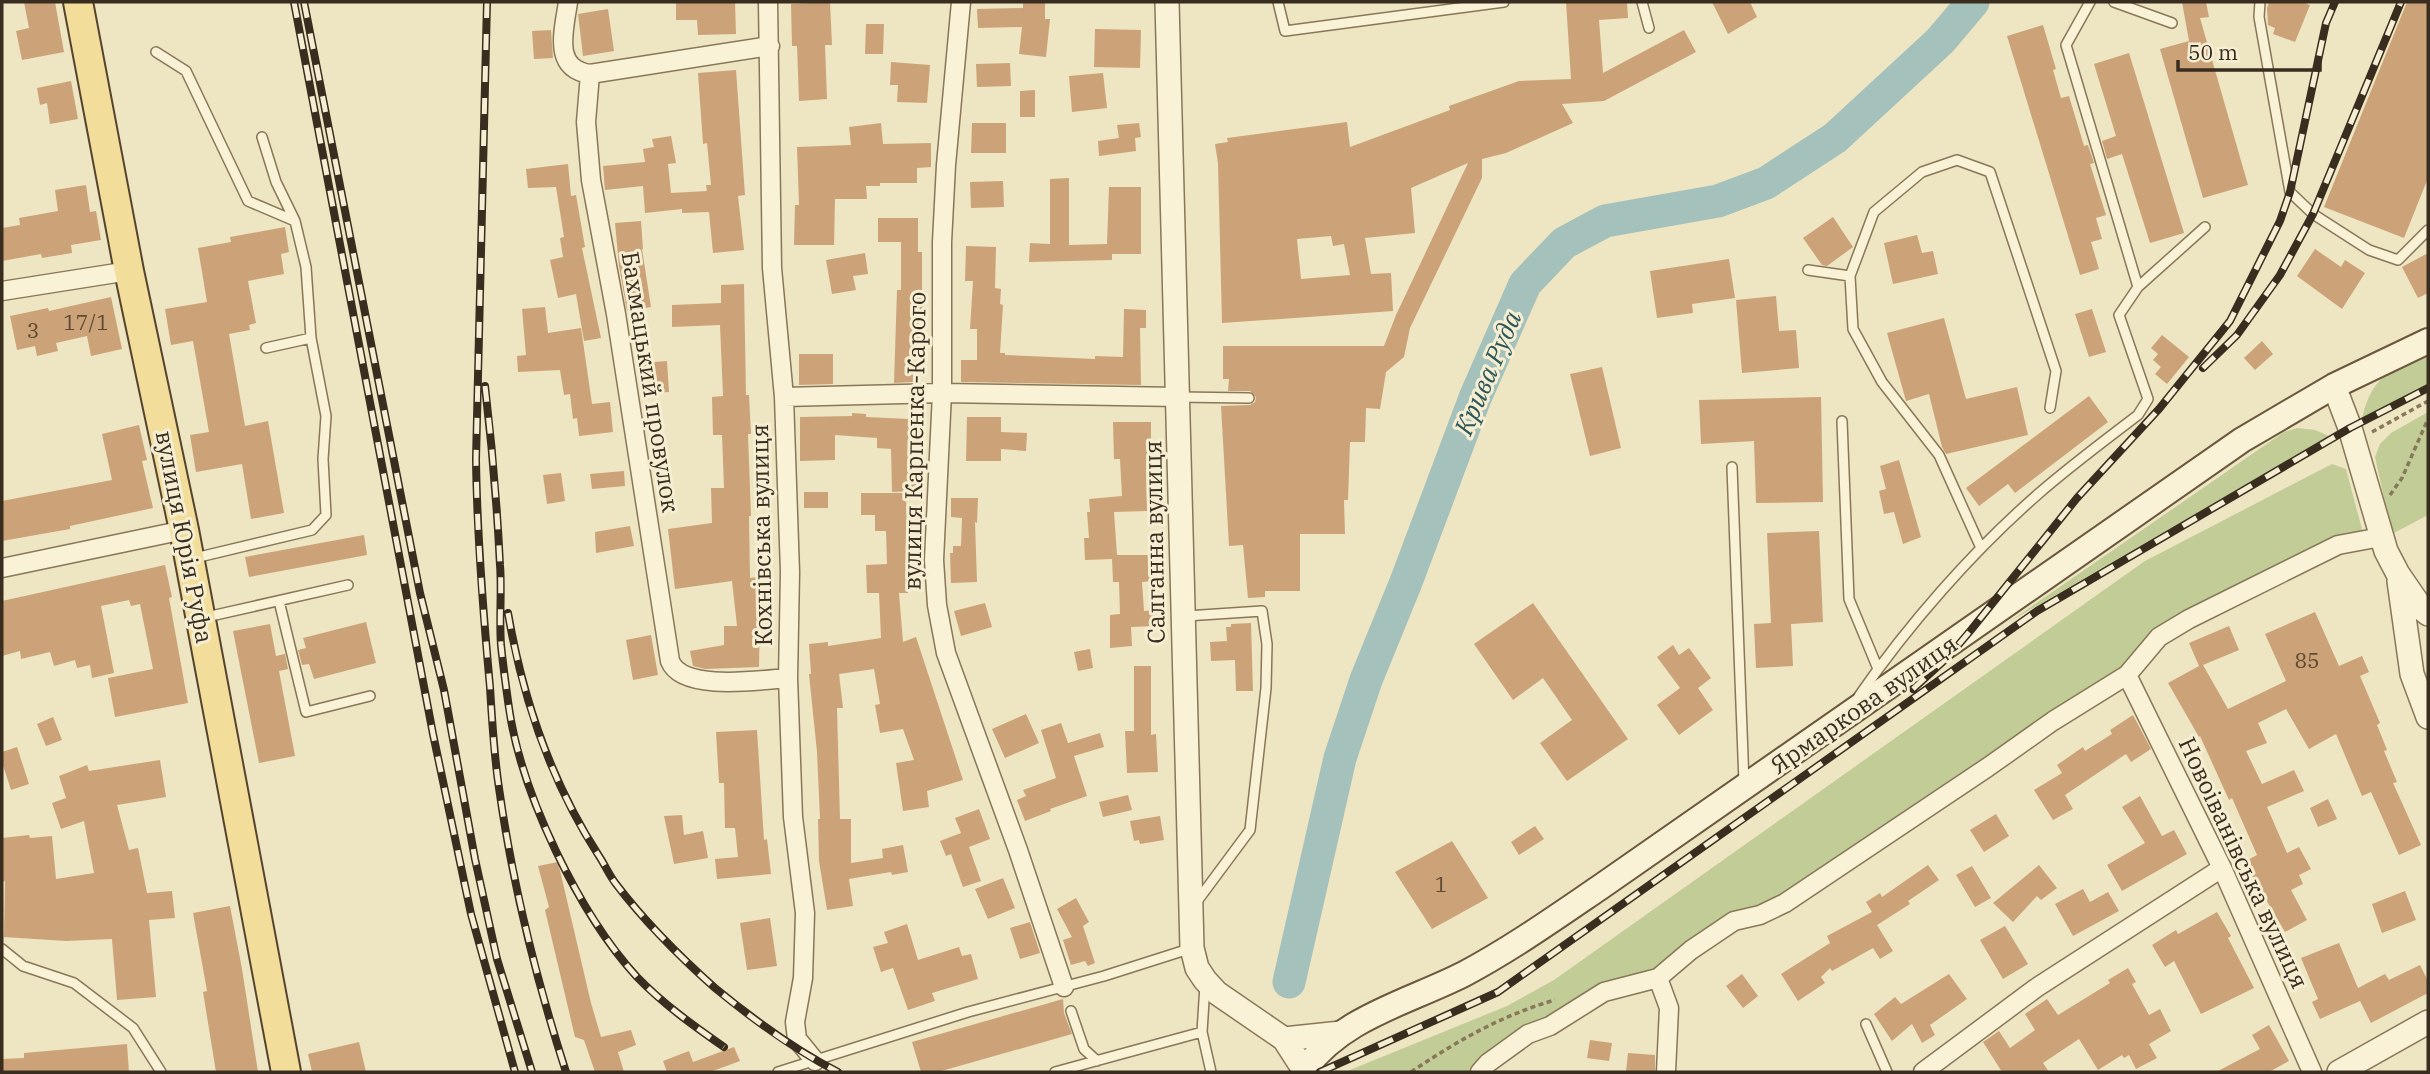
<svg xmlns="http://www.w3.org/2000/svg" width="2430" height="1074" font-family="'IBM Plex Serif',serif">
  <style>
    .green { fill: #c1cc96 }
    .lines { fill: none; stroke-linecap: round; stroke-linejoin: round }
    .river { stroke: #a5c1bb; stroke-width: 33 }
    .building { fill: #cca378; fill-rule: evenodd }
    .service-casing { stroke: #887759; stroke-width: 12 }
    .minor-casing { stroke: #887759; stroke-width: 21 }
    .tertiary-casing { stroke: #887759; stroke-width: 26 }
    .secondary-casing { stroke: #6a573d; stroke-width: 28 }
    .primary-casing { stroke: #56442e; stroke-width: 32 }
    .path { stroke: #887759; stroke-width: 3.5; stroke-dasharray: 5 3.5; stroke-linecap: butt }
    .service { stroke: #f9f2d6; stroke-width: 9 }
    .minor { stroke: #f9f2d6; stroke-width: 18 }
    .tertiary { stroke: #f9f2d6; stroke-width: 23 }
    .secondary { stroke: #f9f2d6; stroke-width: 24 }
    .primary { stroke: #f2de9a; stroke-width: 28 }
    .rail-casing { stroke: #382d1e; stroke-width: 8 }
    .rail { stroke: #f5eed2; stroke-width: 5; stroke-dasharray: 16; stroke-linecap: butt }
    .labels { text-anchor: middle; stroke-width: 6; stroke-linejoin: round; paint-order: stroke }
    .number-label { font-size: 21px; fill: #5d4a34 }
    .street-label { font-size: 24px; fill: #382d1e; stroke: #f5eed2 }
    .water-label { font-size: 26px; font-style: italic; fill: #2d5658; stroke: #f5eed2 }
  </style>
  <rect width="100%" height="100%" fill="#eee5c2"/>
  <path class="green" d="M2428,352v32l-66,35c9,-42 29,-50 66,-67z
    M2428,412v103l-36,19 -17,-77 5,-13 11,-11z
    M2297,428l18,2 14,6 -320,186 275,-190z
    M2332,464l14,5 17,64 -204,100 -34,40 -341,228 -127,72 -54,16 -127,83h-131l162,-66 47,-26 591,-419z"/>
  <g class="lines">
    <path class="river" d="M1289,982l51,-224 26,-78 40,-98 69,-184 50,-114 39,-41 41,-22 113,-20 48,-18 69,-45 105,-97 33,-39"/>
  </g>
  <path class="building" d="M24,2h31l9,50 -42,8 -6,-29 13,-3z
    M676,2h59l1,32 -38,1 -1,-15h-21z
    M830,2l2,43h-7l2,54 -28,2 -2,-55h-5l-1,-42z
    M1023,2h22v17h5l-4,38 -27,-3 3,-27 -44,1 -1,-19 46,-1z
    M1566,2h61l1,16 -29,2 4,53 81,-43 12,22 -92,49 -42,3 11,19 -67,30 -24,6v19l-72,150 -6,29 -18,15 -6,37 -14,-1 -1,34h-15l-2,58h-4l1,34h-45v57h-35v6l-17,1 -5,-53 -14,1 -8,-140 29,-1 5,-3 1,-5 -6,-6h-22l1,-12h-6v-33h161l12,-31 72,-152 -57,25 4,45 -50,5 6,36 20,-1 2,38 -171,12 -4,-160 -3,-19 13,-2 -1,-4 120,-16 3,25 100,-37 -1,-4 70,-25 52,-2zM1331,236l2,10 11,-2 6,31 -49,4 -4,-40z
    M1712,2h38l7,15 -29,17z
    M2182,2h24l3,15 -9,1 48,167 -45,13 -43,-149 29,-8z
    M2269,2h33l8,3 -15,37 -22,-8 2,-6 -7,-3 -1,-17z
    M2407,2h21v176l-24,60 -80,-31z
    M608,9l6,42 -31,5 -5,-42z
    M866,24h18l-1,30h-18z
    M2043,25l13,44 -3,1 8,28 8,-2 15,50 4,-1 6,18 -4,1 16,51 -10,3 6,21 -11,3 8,27 -19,6 -73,-239z
    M1095,29l46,1 -1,38 -46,-1z
    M551,30l2,28 -19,1 -2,-28z
    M2129,53l55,180 -34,10 -28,-89 -15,5 -5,-18 14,-5 -22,-72z
    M891,62l39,3 -3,38 -30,-1 1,-17h-8z
    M1010,63l1,23 -34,1 -1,-23z
    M736,70l9,125 -7,1 6,54 -31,3 -4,-41 -27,1v-4l-37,4 -2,-27 -38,4 -2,-24 42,-4 -2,-13 11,-2 -2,-8 19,-3 5,27 -8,1 3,29 36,-2 -1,-6h5l-4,-42 -4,1 -5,-71z
    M1103,73l4,35 -35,4 -3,-36z
    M71,81l7,38 -28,5 -3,-21 -7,2 -3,-17z
    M1035,90v27h-15v-26z
    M881,123l2,21 48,-1v24l-14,1v15h-37v3h-14l1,13h-32l-1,46h-40l1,-40h4l-2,-58 54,-2 -2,-18z
    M972,123h34v30h-35z
    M1139,123l2,14 -6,1 1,13 -37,5 -1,-15 21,-3 -2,-13z
    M568,164l3,32 5,-1 9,52 -3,1 19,90 -17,3 -8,-47 -18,4 -8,-38 13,-3 -3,-19 4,-1 -8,-50 -28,1 -2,-19z
    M1069,178v67l38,-1 2,-57h32v67h-29v6l-83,2 1,-19 20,1v-65z
    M1003,181l1,26 -33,1 -1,-26z
    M86,185l4,27 6,-1 5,29 -30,5 1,8 -30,5 -1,-4 -39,7v-33l18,-3 -1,-7 39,-7 -3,-21z
    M1833,217l20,30 -26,19 -5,-1 -19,-27z
    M878,218h40v34h4v39h2l-1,31h-4l1,27h-7v33l-19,1 3,-93h4v-48h-23z
    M641,221l2,28h-1l9,58 -24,4 -8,-45 -4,-43z
    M285,227l4,25 -8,2 3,20 -36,7 8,42 -7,2 1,5 -21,4 16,92 23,-5 16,92 -33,6 -9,-55 -46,8 -6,-37 19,-3 -16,-91 -22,4 -6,-36 42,-7 -9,-54 33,-6 -1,-5z
    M1917,235l5,18 11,-2 5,23 -45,10 -9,-41z
    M966,246l30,1 -1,41 6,1 -1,15 3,1 -3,48h5v2l90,4v-3l28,1 1,-48 22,1v18h-6l1,57 -180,-3v-22h16v-31h-7l3,-48h-8z
    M2315,249l26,18 4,-7 20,13 -23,36 -45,-33z
    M865,253l3,21 -15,2 3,14 -24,4 -6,-34z
    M2428,253v40l-10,5 -16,-31z
    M1729,259l6,39 -43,6 1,9 -36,5 -7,-47z
    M744,284l2,111h3l2,39h-3l3,82h-2l1,62 7,-1 3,24 -1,66 -54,2 -12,-3 -3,-15 34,-6v-19h13l-5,-45 -57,8 -7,-60 44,-6 -1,-35h13l-2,-53h-9l-1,-38 11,-1 -3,-71 -48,2v-22l49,-2v-18z
    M1776,296l3,35 17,-1 3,38 -57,5 -6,-73z
    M111,297l11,52 -31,7 -4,-20 -31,7 2,8 -21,5 -2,-10 -18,4 -7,-34 38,-8 1,3z
    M545,307l3,26 33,-5 11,76 18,-2 3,30 -34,4 -2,-18 -4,1 -3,-25 -6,1 -4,-25 -42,2 -1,-16 9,-1 -4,-46z
    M2092,309l14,43 -17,5 -14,-43z
    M1944,318l22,81 51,-12 11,48 -82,19 -4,-7 -13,-53 -23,7 -19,-68z
    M2162,335l27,22 -22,27 -12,-10 6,-7 -8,-7 5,-6 -7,-6z
    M2262,341l11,13 -18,16 -11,-12z
    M799,354h34v30l-34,1z
    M667,361l2,31 -26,2 -2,-31z
    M1602,367l19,81 -31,8 -20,-82z
    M2089,396l19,26 -93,71 -7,-9 -29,22 -13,-18z
    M1821,397l2,105 -67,1 -2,-62 -53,3 -2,-44z
    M852,413l14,1v3l43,2 -2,53 12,-1v20l-27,1 -1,-43 -14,-1v-10l-42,-3v25l-35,1v-44l52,-1z
    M967,417h34v15l26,1 -1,18 -25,-2v12h-35z
    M1113,422h38v37h-5l1,52 -33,1 3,43h37v26l-12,1 2,29 11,-1 1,16 -25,1 1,19 -22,2v-33l10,-1 -1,-32h-6l-1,-23 -27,1 -1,-22h5l-2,-26h3l-1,-13 33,-3 -2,-37h-6z
    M139,425l8,35 -5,1 11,47 -83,18v3l-68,12v-40l110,-21 -10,-46z
    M1899,460l22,77 -18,7 -9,-32 -10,2 -5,-23 7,-2 -6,-23z
    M624,471l1,15 -33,3 -2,-15z
    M561,473l4,28 -18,3 -4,-29z
    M804,492h24v16h-24z
    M861,493h45l2,100h-9l4,49 13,-5 47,143 -36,11 2,16 -26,4 -7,-48 18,-3 -11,-31 -23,4 -5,-28 5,-1 -6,-35 -35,5 4,34h-6l3,111h11v44l32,-5 -1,-9 21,-4 5,27 -16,3 -1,-3 -42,7 4,27 -26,4 -8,-49 -1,-42h2l-3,-67 -8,-78h2l-2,-30 19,-2v4l53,-8 -2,-45h-12l-1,-28 21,-1 -1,-33h-11v-16h-14z
    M951,498h27l-1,25 -2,-1 2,60 -26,1 -1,-30h3v-7h8l1,-28 -11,-1z
    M630,526l4,20 -38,7 -1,-21z
    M1819,531l4,91 -32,2 2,42 -37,2 -2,-44 17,-1 -4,-90z
    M364,535l3,20 -118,22 -4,-20z
    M165,565l7,32 -3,1 19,105 -73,14 -7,-39 45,-9 -13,-65 -9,2 -2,-6 -28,6 13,67 -22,5 -2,-13 -13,3 -2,-8 -21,6 -4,-14 -29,7 -1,-8 -18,5v-55z
    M985,603l7,24 -31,9 -7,-25z
    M1533,603l95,136 -61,42 -27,-38 32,-23 -29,-42 -30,22 -39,-56z
    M2315,612l24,54 23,-10 7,16 -9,4 20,47 -3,2 10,25 -3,1 13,31 -4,1 28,62 -22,10 -28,-63 -9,4 -26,-62 -27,15 -23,-40 -28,14 9,20 -21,8 16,33 32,-14 10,21 -37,16 20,46 12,-6 12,22 -12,6 4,9 -12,6 16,30 -22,12 -41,-70 13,-7 -25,-57 -3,2 -29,-64 -1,1 -31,-54 31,-17 -10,-23 40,-17 10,24 -36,15 25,44 58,-28 -21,-47z
    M366,622l10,41 -62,16 -5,-15 -7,1 -4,-15 8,-2 -3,-10z
    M1251,623l2,68h-17l-1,-31 -24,1 -1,-19 17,-1 -1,-14h5v-3z
    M270,624l6,32 9,-2 3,15 -9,2 16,85 -36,7 -26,-132z
    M651,635l7,40 -25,5 -7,-40z
    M1673,645l6,10 10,-7 22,30 -13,10 15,22 -34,25 -22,-30 23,-17 -23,-31z
    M1090,649l3,19 -15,3 -4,-19z
    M1134,666h17v69l5,-1 2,38 -31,1 -2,-42h9z
    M1026,714l13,29 -34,15 -13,-29z
    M2133,715l18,34 -20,13 -5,-8 -61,41 8,14 -20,11 -19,-30 28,-17 -5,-8 26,-18 2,4 27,-17 -2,-4z
    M53,717l9,23 -16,6 -9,-22z
    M1061,723l7,20 32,-10 4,14 -30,9 13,40 -37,13 1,2 -26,10 -8,-21 9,-4 -3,-6 33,-12 -15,-48z
    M757,730l7,110 3,-1 4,35 -54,5 -2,-20 23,-2 -3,-29h-10l-1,-45h-5l-3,-51z
    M17,747l12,37 -18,6 -9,-28v-10z
    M160,760l6,37 -49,8 12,45 9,-2 9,45 25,-2 3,27 -26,2 7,77 -39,3 -5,-61 -46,2 -62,-4 1,-56 -3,1v-44l27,-3 1,3 22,-2 4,43 38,-6 -10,-52 -23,8 -9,-26 14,-5 -7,-22 28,-11 2,6z
    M1128,795l4,15 -29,7 -4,-15z
    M2140,796l22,40 12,-6 13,24 -65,37 -15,-26 38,-22 -23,-36z
    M2328,799l9,20 -19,8 -8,-19z
    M979,809l11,30 -21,8 12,34 -18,6 -12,-33 -5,2 -6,-15 21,-8 -6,-15z
    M1996,814l13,22 -25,16 -14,-22z
    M682,815l2,20 19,-4 5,27 -34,6 -10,-48z
    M1160,816l4,24 -24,4 -1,-4 -5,1 -4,-20z
    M1535,826l9,13 -25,16 -8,-13z
    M1452,841l36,57 -56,31 -37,-57z
    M558,862l33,141 10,34 30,-7 5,15 -18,7 6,20h-29l-11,-32 -9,-3 -30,-127 4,-3 -11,-41z
    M1928,865l11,15 -31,21 2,3 -33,21 16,26 -13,8 -7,-11 -41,23 -2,-3 -9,9 4,6 -27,18 -17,-27 49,-31 -3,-7 45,-24 -6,-10 14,-9 2,4z
    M2039,865l18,23 -16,12 -4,-4 -24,26 -20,-19z
    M1972,866l19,32 -16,9 -19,-32z
    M1003,878l12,30 -27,11 -13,-30z
    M2083,889l7,13 18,-10 11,19 -46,25 -18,-32z
    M2405,891l11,29 -34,13 -10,-29z
    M1076,898l13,24 -6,4 12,37 -7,3 -3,-5 -14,4 -8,-25 9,-3 -15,-28z
    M230,906l12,63 16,103h-42l-13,-80 4,-1 -14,-78z
    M2217,912l14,24 -3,2 26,50 -53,26 -27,-53 -9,6 -13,-22 24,-15 2,4z
    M770,918l7,48 -30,4 -7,-47z
    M1030,922l10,31 -20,6 -10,-31z
    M907,924l11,36 41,-13 3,9 9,-2 7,25 -46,14 3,8 -27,9 -15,-42 -12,4 -8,-25 15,-4 -4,-11z
    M2005,926l23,38 -25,15 -23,-39z
    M2339,943l19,45 27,-14 4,6 31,-15 8,16v12l-57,30 -11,-22 -40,18 -8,-17 6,-3 -17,-41z
    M2128,968l8,14 -4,2 17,31 11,-6 11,22 -22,13 8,14 -21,11 -7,-14 -5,3 -2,-3 -24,15 -19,-31 -36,24 6,9h-47l-19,-30 16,-11 11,17 25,-18 -10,-16 22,-15 11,16 52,-32 -2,-3z
    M1742,974l16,22 -15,12 -17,-22z
    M1949,974l18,25 -37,26 5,10 -13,8 -10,-19 -20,17 -18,-27 21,-17 6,7z
    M1063,999l1,14 8,21 -134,38h-17l-9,-30z
    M2269,1025l20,36 -20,11h-53l44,-23 -8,-14z
    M1590,1040l22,3 -3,18 -22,-3z
    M359,1042l7,30h-54l-4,-18z
    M127,1044l2,28h-127v-13l22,-1v-5z
    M734,1047l6,14 -30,11h-43l-4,-11 26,-10 4,11z
    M1628,1053l27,2v17h-29z"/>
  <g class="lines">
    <defs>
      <path id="service" d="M1278,2l7,29 219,-29
        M1642,2l7,26
        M2090,2l-24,43 72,242
        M2114,2l58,21
        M2260,2l-1,15 31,175 23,22 56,36 29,10 30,-30
        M156,52l30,19 62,130 47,20 11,46 5,71
        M262,137l14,45 19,39
        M1808,270l42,6
        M1178,397l71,1
        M1842,421l7,178 29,70
        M1732,467l12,316
        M1981,548l-42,-93 -57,-73 -29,-53 -3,-53 24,-64 48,-40 35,-12 33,12 66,199 -6,37
        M195,558l117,-28 14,-15 -3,-56 3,-43 -15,-78 -45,10
        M279,601l27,111 64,-16
        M1186,616l76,-5 5,33 -1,44 -16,142 -55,74
        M202,618l146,-33
        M1859,696c49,-71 113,-144 178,-201 32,-28 67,-54 101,-80l10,-16 -29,-84 19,-28 67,-60
        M2,949l21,17 51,17 59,45 28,44
        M1205,985l-3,47 9,40
        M1071,1011l13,38 13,12
        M1866,1024l21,48
        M778,1072l190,-60 136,-36 88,-28
        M1055,1072l147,-40"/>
      <path id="minor" d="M568,2c-4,29 -16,66 22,72l-4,48 5,58 25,134 54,347c12,31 91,19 118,17
        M768,2l4,266 12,129 6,175 -2,106 5,139 12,96 -2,65 -8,44 2,17 18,22
        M961,2l-15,163 -4,77v151l-8,167 3,45 9,48 72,197 46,137
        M590,74l180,-28
        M2,291l127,-20
        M784,397l158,-4 236,4
        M2,568l182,-38
        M2127,675l95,193 90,204
        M1658,978l11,30 -3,64
        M1480,1072l8,-9 40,-29 22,-8 54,-34 54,-14 33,-28 43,-29 26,-6 25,-12 203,-136 65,-46 74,-46 32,-38 30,-18 149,-74 43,-8
        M1923,1072l113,-84 186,-120"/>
      <path id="tertiary" d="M1167,2l25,946 5,20 8,12 12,13 67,46 20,31
        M2334,386l16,42 36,123 12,23 24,35 6,5
        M2399,581l13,93 16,43
        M1284,1039l57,-6
        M2339,1072l89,-50"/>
      <path id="secondary" d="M1303,1072c36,-54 106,-70 161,-98 47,-25 91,-56 135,-86l643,-448 92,-54 94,-45"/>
      <path id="primary" d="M78,2l51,269 55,259 102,542"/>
    </defs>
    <use href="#service" class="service-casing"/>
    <use href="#minor" class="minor-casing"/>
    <use href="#tertiary" class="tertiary-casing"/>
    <use href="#secondary" class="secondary-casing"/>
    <use href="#primary" class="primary-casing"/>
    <path class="path" d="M2372,432l56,-31
      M2390,495l12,-17 26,-59
      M1411,1072c46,-31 91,-57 144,-72"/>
    <use href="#service" class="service"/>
    <use href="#minor" class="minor"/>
    <use href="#tertiary" class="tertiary"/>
    <use href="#secondary" class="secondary"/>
    <use href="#primary" class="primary"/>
    <defs>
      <path id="rail" d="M294,2l139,732 38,180 44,158
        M304,2l116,591 24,97 31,169 22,100 35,113
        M487,2l-11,457c1,77 7,152 14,228 2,34 4,68 9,101 13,93 38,194 67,284
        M2203,368l34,-33 43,-60 33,-61 88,-212
        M485,386c7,59 12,119 15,179 2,26 -1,53 1,80 2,20 5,42 8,63 12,85 70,206 128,269 26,27 57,49 87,70
        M508,613c15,87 43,169 91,243 6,9 10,19 17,28 29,38 63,72 99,104 39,32 78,61 123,84
        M1913,689l36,-33 22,-26 106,-132 82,-89 71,-88 50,-100 10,-29 36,-169 9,-21
        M1320,1072l178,-80 539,-381 313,-183 78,-40"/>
    </defs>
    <use href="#rail" class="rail-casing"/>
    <use href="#rail" class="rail"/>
  </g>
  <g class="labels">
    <g class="number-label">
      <text x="86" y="330">17/1</text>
      <text x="33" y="338">3</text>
      <text x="2307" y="668">85</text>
      <text x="1441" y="892">1</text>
    </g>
    <g class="street-label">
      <text transform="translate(650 382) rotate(81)" y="8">Бахмацький провулок</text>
      <text transform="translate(915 441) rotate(-89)" y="8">вулиця Карпенка-Карого</text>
      <text transform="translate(762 535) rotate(-91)" y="8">Кохнівська вулиця</text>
      <text transform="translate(184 537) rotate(79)" y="8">вулиця Юрія Руфа</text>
      <text transform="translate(1155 542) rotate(-91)" y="8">Салганна вулиця</text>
      <text transform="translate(1864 705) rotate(-35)" y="8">Ярмаркова вулиця</text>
      <text transform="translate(2243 863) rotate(65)" y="8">Новоіванівська вулиця</text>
    </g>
    <g class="water-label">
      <text transform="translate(1488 373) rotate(-67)" y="9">Крива Руда</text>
    </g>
  </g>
  <rect width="2430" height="1074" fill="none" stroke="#382d1e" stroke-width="7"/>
  <path d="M2178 60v10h142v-10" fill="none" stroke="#382d1e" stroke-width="3.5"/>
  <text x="2188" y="60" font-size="21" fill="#382d1e" stroke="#f5eed2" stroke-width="5" paint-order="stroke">50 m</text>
</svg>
